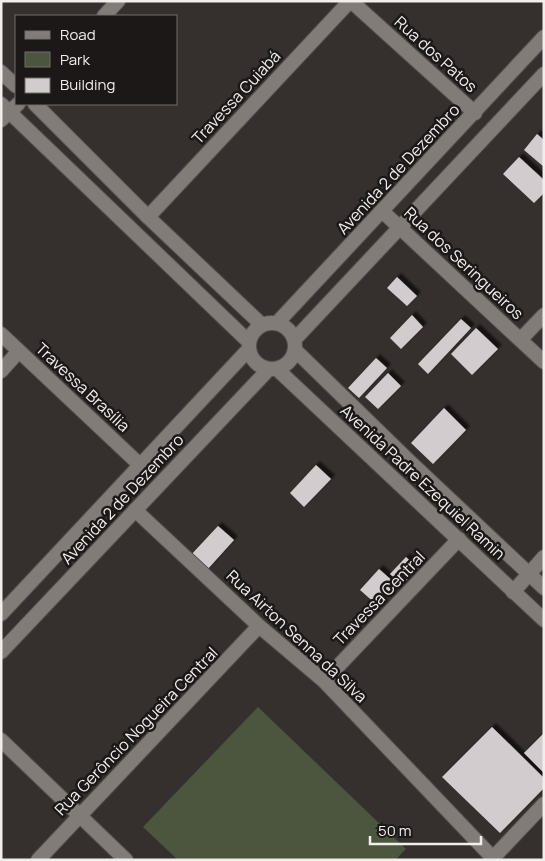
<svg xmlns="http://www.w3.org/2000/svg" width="545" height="861" font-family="Manrope,sans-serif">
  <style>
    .green { fill: #4c563e }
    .building { fill: #d3ccce; filter: url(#shadow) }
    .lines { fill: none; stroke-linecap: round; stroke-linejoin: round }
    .minor-casing { stroke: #54504d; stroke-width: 16 }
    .tertiary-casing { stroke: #54504d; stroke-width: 16 }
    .minor { stroke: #827c79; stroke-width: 14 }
    .tertiary { stroke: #827c79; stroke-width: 14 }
    .labels { text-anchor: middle; stroke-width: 5; stroke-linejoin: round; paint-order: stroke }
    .street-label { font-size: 16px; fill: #f2eeec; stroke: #1b1817 }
  </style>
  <defs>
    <filter id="shadow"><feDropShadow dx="4" dy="-4" stdDeviation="1" flood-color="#0009"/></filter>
  </defs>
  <rect width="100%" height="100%" fill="#35302d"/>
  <path class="green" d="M258,707l148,142 -11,11h-217l-35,-33z"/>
  <path class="building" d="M537,134l7,6v27l-20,-17z
    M519,157l25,23v13l-10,10 -31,-29z
    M397,277l20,19 -10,10 -20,-18z
    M412,315l11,12 -22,22 -11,-11z
    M461,319l10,9 -43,46 -10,-10z
    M476,328l22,21 -26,26 -21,-21z
    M376,358l11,10 -28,30 -11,-10z
    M388,373l13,13 -23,23 -13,-12z
    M444,408l22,22 -33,34 -22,-21z
    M316,465l15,14 -27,28 -14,-14z
    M218,526l16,14 -28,31 -16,-15z
    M406,557l12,11 -16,17 -12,-11z
    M379,569l17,15 -19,21 -17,-15z
    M492,727l52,51v10l-44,45 -58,-56z
    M544,733v40l-20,-20z"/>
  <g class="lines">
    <defs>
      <path id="minor" d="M351,1l124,112
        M382,211l162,151
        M148,217l202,-216
        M1,334l139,131
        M521,339l23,-24
        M1,371l18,-20
        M135,510l124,116 65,55 169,177
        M513,592l31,-35
        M324,681l135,-142
        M1,740l125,120
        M38,860l221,-234
        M491,860l53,-56"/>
      <path id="tertiary" d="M104,16l14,-15
        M1,72l15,14
        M1,104l248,238
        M35,104l113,113 114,108
        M1,120l17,-16
        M249 346a23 23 0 1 1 46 0a23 23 0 1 1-46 0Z
        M277,323l267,-286
        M295,339l249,-265
        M296,351l113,110 135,127
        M278,370l266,250
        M1,614l247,-264
        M1,652l267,-282"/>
    </defs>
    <use href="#minor" class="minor-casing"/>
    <use href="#tertiary" class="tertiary-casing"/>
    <use href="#minor" class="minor"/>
    <use href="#tertiary" class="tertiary"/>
  </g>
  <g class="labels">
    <g class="street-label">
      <text transform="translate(436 54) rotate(42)" y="6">Rua dos Patos</text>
      <text transform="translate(236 97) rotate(-47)" y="6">Travessa Cuiabá</text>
      <text transform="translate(398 169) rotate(-47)" y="6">Avenida 2 de Dezembro</text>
      <text transform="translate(464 263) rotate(43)" y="6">Rua dos Seringueiros</text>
      <text transform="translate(83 387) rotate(43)" y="6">Travessa Brasília</text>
      <text transform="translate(423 482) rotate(43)" y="6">Avenida Padre Ezequiel Ramin</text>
      <text transform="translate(122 499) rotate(-47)" y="6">Avenida 2 de Dezembro</text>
      <text transform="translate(379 598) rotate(-46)" y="6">Travessa Central</text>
      <text transform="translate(297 636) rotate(43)" y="6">Rua Airton Senna da Silva</text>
      <text transform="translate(136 731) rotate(-46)" y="6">Rua Gerôncio Nogueira Central</text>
    </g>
  </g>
  <rect width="545" height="861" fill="none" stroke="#f2eeec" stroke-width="5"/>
  <rect x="15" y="15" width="162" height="90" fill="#1b1817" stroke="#716e6c"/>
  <rect x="25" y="31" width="25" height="8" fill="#827c79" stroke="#716e6c"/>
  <text x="60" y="40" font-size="15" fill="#f2eeec">Road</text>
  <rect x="25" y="52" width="25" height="15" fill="#4c563e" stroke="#716e6c"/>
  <text x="60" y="65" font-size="15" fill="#f2eeec">Park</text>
  <rect x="25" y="78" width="25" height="15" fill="#d3ccce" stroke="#716e6c"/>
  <text x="60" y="90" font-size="15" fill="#f2eeec">Building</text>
  <path d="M370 836v8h111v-8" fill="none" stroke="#f2eeec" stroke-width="2.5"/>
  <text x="378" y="836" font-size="15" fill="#f2eeec" stroke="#1b1817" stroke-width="4" paint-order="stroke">50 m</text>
</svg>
